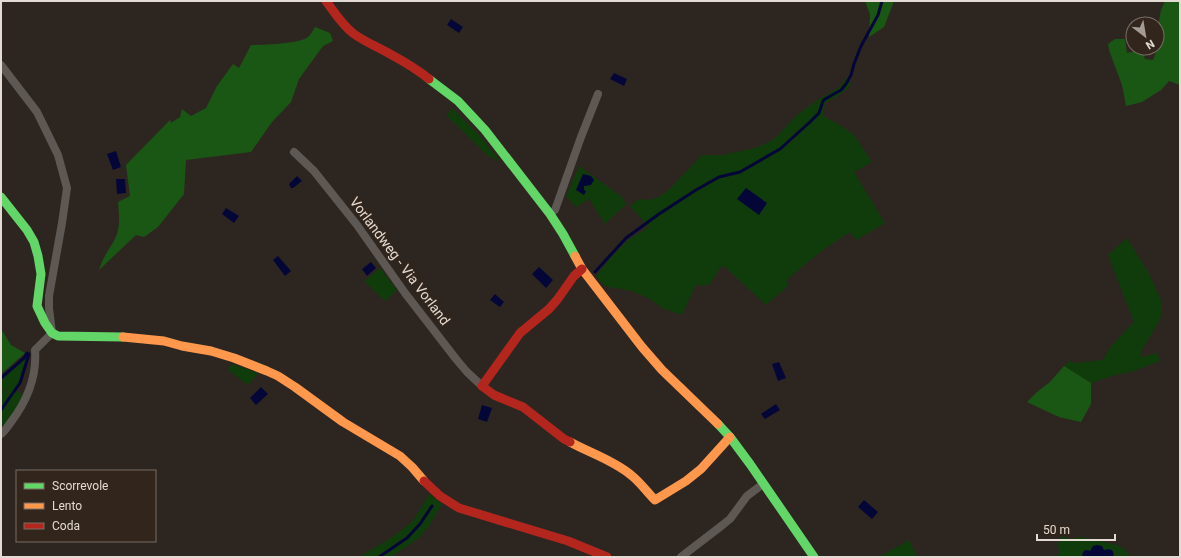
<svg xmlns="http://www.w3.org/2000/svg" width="1181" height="558" font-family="Roboto,sans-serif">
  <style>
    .green { fill: #103c0b }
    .forest { fill: #1b5714 }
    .water { fill: #040638 }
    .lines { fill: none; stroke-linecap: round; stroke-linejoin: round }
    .stream { stroke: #040638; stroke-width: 3 }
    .street { stroke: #5e5854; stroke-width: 8 }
    .fast { stroke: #63d668; stroke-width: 9 }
    .slow { stroke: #ff974d; stroke-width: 9 }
    .jam { stroke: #b3261e; stroke-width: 9 }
    .labels { text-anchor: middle; stroke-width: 4; stroke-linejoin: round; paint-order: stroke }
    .street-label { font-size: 14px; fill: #e2dad3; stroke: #32251b }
  </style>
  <rect width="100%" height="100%" fill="#2d2620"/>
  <path class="green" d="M847,78l4,7c-4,3 -8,8 -12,10 -13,9 -14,3 -16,21l17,9 14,10 18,27 -18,10 31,51 -29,17 -6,-8c-24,15 -43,30 -64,49l3,4 -23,20 -42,-39 -4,2 -10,16 -9,2 -5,-2 -14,31 -20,-7 -12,-9 -18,-8 -28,-5 -8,-10 15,-19 17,-17 21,-13 -19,-21 9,-7c19,4 29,-8 41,-21 8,-8 15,-16 22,-23h21l36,-8 15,-8 23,-24 19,-14 22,-13z
    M452,108l26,26 23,28 -13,-6 -42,-41z
    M579,166l43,31 1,3 4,3 -22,21 -16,-25 -13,8 -10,-11z
    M1127,238l22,36 12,26 1,11 -2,9 -19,31 1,6 15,-4 3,8 -29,11 -16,3 -24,8 -27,-17 5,-5 6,2 28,-3 8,-14 23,-24 -26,-67z
    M380,268l17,22 -12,11 -21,-20z
    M25,358h1l-7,25 -8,12 -10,-8v-7z
    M232,364l26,9 -10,12 -20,-15z
    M1,389l11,7 4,-5 8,4 -10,19 -13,14z
    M429,494l13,10 -12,21 -12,14 -27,18h-32l32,-19 22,-17z
    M1062,536l9,3 10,-2 36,8 6,3 5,5 2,4h-73l3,-6 -3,-6z
    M909,540l8,17h-38z"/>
  <path class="forest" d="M865,1h29l-10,26 -15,10 1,-23z
    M1165,1h15v84l-11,-4 -8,9 -19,12 -16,4 -4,-21 -13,-35 -1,-6 7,-5h10l2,14 15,-3 3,9 8,1 7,-18 -2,-16 3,-16z
    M315,27l15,6 3,8 -10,5 -24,33 -8,23 -19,20 -21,30 -65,8 -2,34 -26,33 -14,10 -8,-2 -37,35c4,-13 10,-20 16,-31 6,-12 4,-25 3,-37l12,-6 -4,-31 44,-45 1,3 9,-6 2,-8 9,7 15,-8 11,-22 16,-22 6,4 12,-23c11,0 49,-1 57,-8 3,-2 5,-7 7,-10z
    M1,329l10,16 14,8 -24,21z
    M1064,366l27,17v21l-10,18 -22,-5 -32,-15 10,-10 13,-10z"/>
  <path class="water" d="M451,19l12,8 -4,6 -12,-8z
    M614,73l13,6 -3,7 -14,-7z
    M116,151l5,16 -8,3 -6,-16z
    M583,174l8,2 3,4 -3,5 -7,1v4l2,1 -2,4 -8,-5z
    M297,176l5,5 -9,7h-2l-2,-4z
    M116,179h9l1,14 -9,1z
    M746,188l21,15 -8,12 -22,-16z
    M226,208l13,8 -5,7 -12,-9z
    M278,256l13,15 -6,5 -12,-16z
    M371,262l5,6 -9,8 -5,-7z
    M539,267l14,13 -7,8 -14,-14z
    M495,294l9,8 -4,5 -10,-7z
    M779,362l7,16 -8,3 -6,-17z
    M261,387l7,7 -12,11 -6,-7z
    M776,404l4,6 -15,9 -4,-5z
    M482,405l10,3 -5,14 -9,-3z
    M864,500l14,12 -6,7 -14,-12z
    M1097,545l5,1 2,4c6,-2 11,0 9,7h-20l-1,-1 -2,1h-7l-1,-3 2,-3 2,-1 4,1 3,-5z"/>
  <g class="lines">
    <path class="stream" d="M595,272l31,-34 33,-24 37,-24 23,-13 21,-5 40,-23 30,-27 9,-9 4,-12 2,-2 16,-9 5,-6 5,-9 3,-11 7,-18 17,-31 4,-14
      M1,378l23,-20 3,-5
      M1,410l19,-27 9,-29
      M379,557l28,-19 13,-14 12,-18"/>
    <path class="street" d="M1,65l36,47 21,43 9,33 -5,35 -13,73v12l3,25 -17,17c2,27 -8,51 -24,72 -3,4 -6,9 -10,12
      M294,152l20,19 43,54 48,68 51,66 11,13 15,14
      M550,214l5,-4 26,-73 17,-43
      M681,557l39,-30 10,-8 17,-23 16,-12"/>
    <path class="fast" d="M429,79l29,22 27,29 65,84 13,20 12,22
      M1,197l26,33 7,12 4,14 3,18 -4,32 8,17 7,10 6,3 65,1
      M718,424l12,13 20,27 64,93"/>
    <path class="slow" d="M575,256l7,13 60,78 20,23 56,54
      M123,337l41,4 18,5 29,5 23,7 33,13 11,5 17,11 48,35 57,34 12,11 12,14
      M570,442c20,11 43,18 61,33 9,7 16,17 24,25l31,-19 15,-12 29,-32"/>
    <path class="jam" d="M326,1c9,12 16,24 28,33 11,8 24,13 36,20 13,7 27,15 39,25
      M570,442l-6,-3 -41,-32 -29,-12 -12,-9 38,-53 29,-24 8,-9 17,-24 8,-7
      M424,481l16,15 19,12 109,33 39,16"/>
  </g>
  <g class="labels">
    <g class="street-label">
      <text transform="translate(400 261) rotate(53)" y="5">Vorlandweg - Via Vorland</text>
    </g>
  </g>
  <rect width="1181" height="558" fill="none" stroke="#e2dad3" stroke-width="4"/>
  <rect x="16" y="470" width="140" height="72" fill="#32251b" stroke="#786d65"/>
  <rect x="24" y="483" width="20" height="6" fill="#63d668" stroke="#786d65"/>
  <text x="52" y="490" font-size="12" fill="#e2dad3">Scorrevole</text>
  <rect x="24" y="503" width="20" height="6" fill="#ff974d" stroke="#786d65"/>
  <text x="52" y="510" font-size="12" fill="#e2dad3">Lento</text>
  <rect x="24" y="523" width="20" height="6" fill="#b3261e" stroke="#786d65"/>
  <text x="52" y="530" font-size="12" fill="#e2dad3">Coda</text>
  <g transform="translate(1145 36) rotate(149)"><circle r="19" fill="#32251b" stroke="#786d65"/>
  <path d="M0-3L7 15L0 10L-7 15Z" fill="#a39b94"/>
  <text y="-6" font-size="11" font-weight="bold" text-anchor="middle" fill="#e2dad3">N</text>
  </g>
  <path d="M1037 534v6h78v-6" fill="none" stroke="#e2dad3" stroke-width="2"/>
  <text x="1043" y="534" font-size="12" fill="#e2dad3" stroke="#32251b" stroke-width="3" paint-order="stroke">50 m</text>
</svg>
